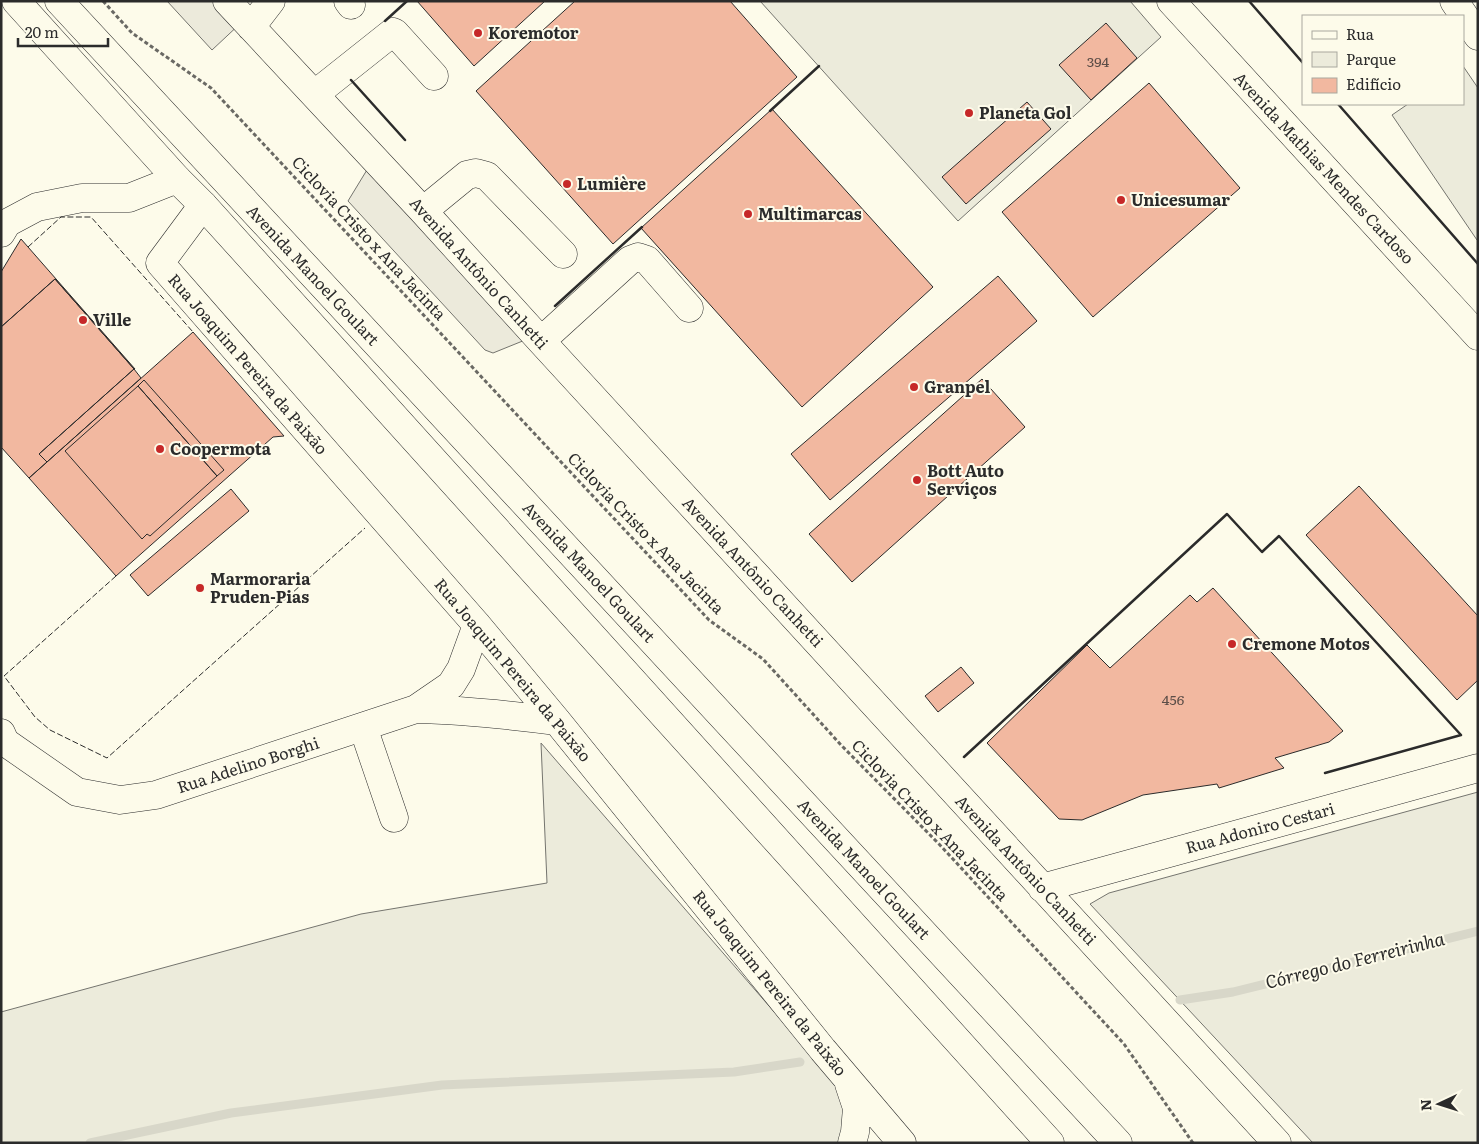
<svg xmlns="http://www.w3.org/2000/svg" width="1479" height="1144" font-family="Literata,serif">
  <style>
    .green { fill: #ecebdb; stroke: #74746e }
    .parking { fill: #eceadb; stroke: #74746e }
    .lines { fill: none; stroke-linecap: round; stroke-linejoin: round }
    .stream { stroke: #d8d7c9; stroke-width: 9 }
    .building { fill: #f2b8a0; stroke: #2b2b2b }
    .minor-casing { stroke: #2b2b2b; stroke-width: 29 }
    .major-casing { stroke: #2b2b2b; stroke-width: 29 }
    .path { stroke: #6a6964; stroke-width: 3; stroke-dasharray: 4 2.5; stroke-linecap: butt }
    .minor { stroke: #fdfbea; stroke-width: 28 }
    .major { stroke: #fdfbea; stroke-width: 28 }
    .fence { stroke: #2b2b2b; stroke-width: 1; stroke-dasharray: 6 2.5; stroke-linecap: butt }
    .wall { stroke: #2b2b2b; stroke-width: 2.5 }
    .poi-dot { fill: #c62828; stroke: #fdfbea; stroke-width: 2 }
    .labels { text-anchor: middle; stroke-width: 4; stroke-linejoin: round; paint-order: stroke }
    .number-label { font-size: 14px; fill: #5d4e48 }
    .poi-label { font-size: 16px; font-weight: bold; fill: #2b2b2b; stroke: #fdfbea; text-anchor: start }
    .street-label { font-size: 16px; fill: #2b2b2b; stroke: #fdfbea }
    .water-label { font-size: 18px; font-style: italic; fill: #2b2b2b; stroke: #fdfbea }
  </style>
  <rect width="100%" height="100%" fill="#fdfbea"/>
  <path class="green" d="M760,1h370l31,36 -203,184z
    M1463,66l15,22v152h-1l-85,-125 16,-11h55z
    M541,743l300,346 5,33 -7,21h-838v-131l360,-98 186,-31z
    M1478,792v351h-165l-223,-239 19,-11z"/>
  <path class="parking" d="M167,1h58l18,20 -31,29z
    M373,160l162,176 -42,17 -8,-3 -137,-149z"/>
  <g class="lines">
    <path class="stream" d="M1180,1000l53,-8 245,-61
      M90,1143l141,-30 211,-28 292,-13 66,-10"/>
  </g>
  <path class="building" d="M417,1h128l-71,65z
    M575,1h155l67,76 -184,167 -137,-153z
    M1106,23l31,35 -46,42 -32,-35z
    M1149,83l91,105 -147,129 -91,-105z
    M1027,102l24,27 -85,75 -24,-27z
    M772,109l161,178 -131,120 -161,-179z
    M21,239l7,8 107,122h-1l-79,-90 -54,48v-55z
    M998,276l39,45 -207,179 -39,-46z
    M55,279l79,90 -95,85 8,8 -18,16 -28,-31v-120z
    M193,332l91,104 -11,1 -157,139 -87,-98z
    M134,369l7,9 -94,84 -8,-8z
    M982,379l43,48 -173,155 -43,-48z
    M144,380l80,90 -7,6 -79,-90z
    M138,386l79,90 -67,60 -3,-2 -5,5 -77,-88z
    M1359,486l119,130v64l-21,20 -151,-165z
    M231,489l18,22 -101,85 -18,-21z
    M1213,588l130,143 -14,11 -54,16 9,10 -65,20 -2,-4 -74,11 -61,25 -23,-1 -72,-76 100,-98 23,23 80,-73 7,7z
    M961,667l13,16 -36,29 -13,-16z"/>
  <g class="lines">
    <defs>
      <path id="minor" d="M227,1l196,210 118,130 736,802
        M348,1l3,4
        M1171,1l307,335
        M1454,1l24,35
        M251,27l20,-26
        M315,94l78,-62 2,1 39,43
        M203,205l-43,58 317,362 80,96 266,329 79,93
        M423,211l44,-36 9,-2 11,3 76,78
        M1,233l6,-10 30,-16 45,-9h47l48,-19
        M541,341l89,-81 8,-3 9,3 42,48
        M477,625l-16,44 -10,16 -35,24c48,1 94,6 141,12
        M363,727l31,91
        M1,733l4,9 72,50 43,8 36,-5 260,-86
        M1042,888l436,-120
        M849,1084l8,24 -2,24 -3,11"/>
      <path id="major" d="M16,1l161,178 26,26 847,938
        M59,1l1059,1142"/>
    </defs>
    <use href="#minor" class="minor-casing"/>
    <use href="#major" class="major-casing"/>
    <path class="path" d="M103,1l29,32 79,55 498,532 54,39 78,86 98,99 185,200 69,99"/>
    <use href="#minor" class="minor"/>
    <use href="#major" class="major"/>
    <path class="fence" d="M28,247l33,-30h30l102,115 -1,1
      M116,576l-112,100 31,41 15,13 57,28 258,-230"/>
    <path class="wall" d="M1249,1l54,62
      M385,21l22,-20
      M351,80l54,60
      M1338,104l140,160
      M770,111l49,-45
      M555,306l87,-79
      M964,757l263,-243 35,38 17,-16 182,199 -136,38"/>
  </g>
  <g class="poi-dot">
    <circle cx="478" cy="33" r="5"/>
    <circle cx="969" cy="113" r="5"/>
    <circle cx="567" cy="184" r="5"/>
    <circle cx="1121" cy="200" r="5"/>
    <circle cx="748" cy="214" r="5"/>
    <circle cx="83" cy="320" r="5"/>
    <circle cx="914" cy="387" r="5"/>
    <circle cx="160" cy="449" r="5"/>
    <circle cx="917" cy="480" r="5"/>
    <circle cx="200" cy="588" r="5"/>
    <circle cx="1232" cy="644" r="5"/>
  </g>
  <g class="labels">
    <g class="number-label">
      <text x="1098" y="67">394</text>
      <text x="1173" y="705">456</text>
    </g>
    <g class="poi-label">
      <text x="488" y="39">Koremotor</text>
      <text x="979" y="119">Planeta Gol</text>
      <text x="577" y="190">Lumière</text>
      <text x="1131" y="206">Unicesumar</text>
      <text x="758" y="220">Multimarcas</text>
      <text x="93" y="326">Ville</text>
      <text x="924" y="393">Granpel</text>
      <text x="170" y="455">Coopermota</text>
      <text x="927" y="477">Bott Auto<tspan x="927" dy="18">Serviços</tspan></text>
      <text x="210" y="585">Marmoraria<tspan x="210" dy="18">Pruden-Pias</tspan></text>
      <text x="1242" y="650">Cremone Motos</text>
    </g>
    <g class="street-label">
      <text transform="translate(1324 168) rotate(47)" y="6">Avenida Mathias Mendes Cardoso</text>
      <text transform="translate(369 238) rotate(47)" y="6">Ciclovia Cristo x Ana Jacinta</text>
      <text transform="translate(479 273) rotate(48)" y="6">Avenida Antônio Canhetti</text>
      <text transform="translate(313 275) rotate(47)" y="6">Avenida Manoel Goulart</text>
      <text transform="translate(248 364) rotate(49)" y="6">Rua Joaquim Pereira da Paixão</text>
      <text transform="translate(646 533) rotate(46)" y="6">Ciclovia Cristo x Ana Jacinta</text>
      <text transform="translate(589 572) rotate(47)" y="6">Avenida Manoel Goulart</text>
      <text transform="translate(753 572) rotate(47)" y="6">Avenida Antônio Canhetti</text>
      <text transform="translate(513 670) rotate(50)" y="6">Rua Joaquim Pereira da Paixão</text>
      <text transform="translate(248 765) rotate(-18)" y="6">Rua Adelino Borghi</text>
      <text transform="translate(930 820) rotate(46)" y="6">Ciclovia Cristo x Ana Jacinta</text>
      <text transform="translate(1260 828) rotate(-15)" y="6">Rua Adoniro Cestari</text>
      <text transform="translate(864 869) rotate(47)" y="6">Avenida Manoel Goulart</text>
      <text transform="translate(1026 870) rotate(47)" y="6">Avenida Antônio Canhetti</text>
      <text transform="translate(770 983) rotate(51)" y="6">Rua Joaquim Pereira da Paixão</text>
    </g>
    <g class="water-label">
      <text transform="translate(1355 961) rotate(-14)" y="6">Córrego do Ferreirinha</text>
    </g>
  </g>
  <rect width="1479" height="1144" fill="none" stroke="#2b2b2b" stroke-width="5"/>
  <rect x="1302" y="15" width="162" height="90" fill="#fdfbea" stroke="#a9a89e"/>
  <rect x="1312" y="31" width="25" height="8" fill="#fdfbea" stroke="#a9a89e"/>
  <text x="1346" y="40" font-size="15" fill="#2b2b2b">Rua</text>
  <rect x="1312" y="52" width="25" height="15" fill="#ecebdb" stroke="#a9a89e"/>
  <text x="1346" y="65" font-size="15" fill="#2b2b2b">Parque</text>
  <rect x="1312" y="78" width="25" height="15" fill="#f2b8a0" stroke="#a9a89e"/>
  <text x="1346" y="90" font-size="15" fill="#2b2b2b">Edifício</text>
  <g transform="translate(1439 1104) rotate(266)" stroke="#fdfbea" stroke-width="4" paint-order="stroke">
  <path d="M0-4L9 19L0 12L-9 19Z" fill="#2b2b2b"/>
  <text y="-8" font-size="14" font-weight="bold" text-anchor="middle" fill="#2b2b2b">N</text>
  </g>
  <path d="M18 38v8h90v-8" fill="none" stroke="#2b2b2b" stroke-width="2.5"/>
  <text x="25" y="38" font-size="15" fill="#2b2b2b" stroke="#fdfbea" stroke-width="4" paint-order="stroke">20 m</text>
</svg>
